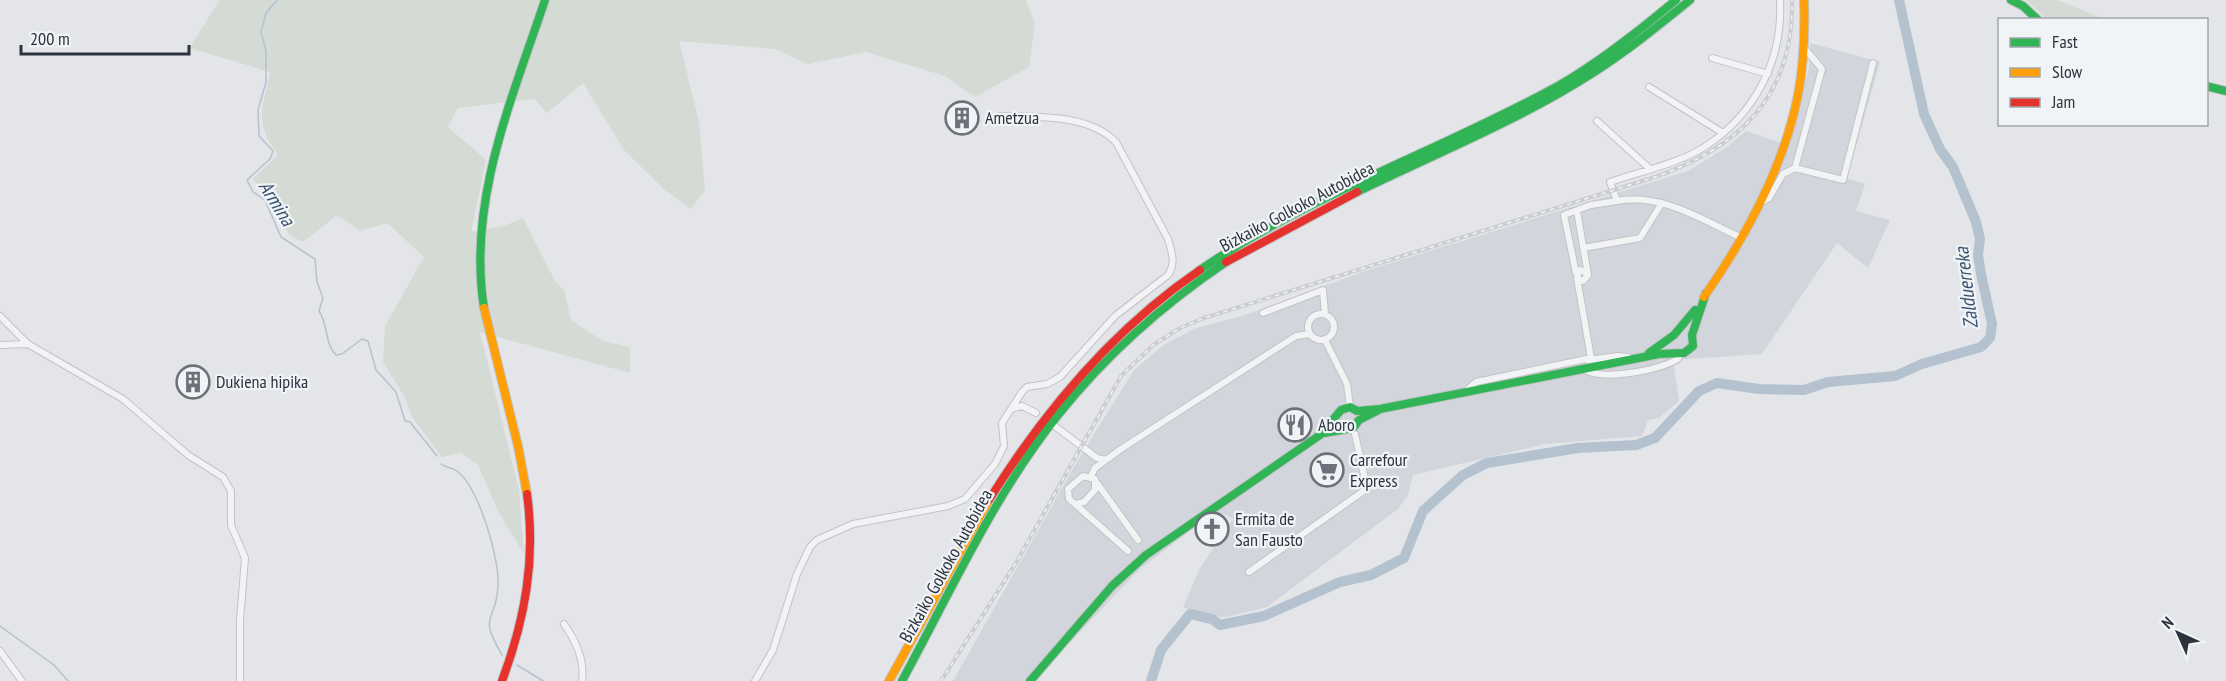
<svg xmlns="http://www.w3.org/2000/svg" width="2226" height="681" font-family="'PT Sans Narrow',sans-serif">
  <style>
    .built { fill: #d2d5db }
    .green { fill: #d4dbd4 }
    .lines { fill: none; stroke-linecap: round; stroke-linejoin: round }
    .stream { stroke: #b4c2d0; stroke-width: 1.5 }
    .river { stroke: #b4c2d0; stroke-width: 10 }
    .street-casing { stroke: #c2c3c6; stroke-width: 8 }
    .fast-casing { stroke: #c2c3c6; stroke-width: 10 }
    .slow-casing { stroke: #c2c3c6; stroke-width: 10 }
    .jam-casing { stroke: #c2c3c6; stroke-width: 10 }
    .street { stroke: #f2f3f5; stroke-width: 6 }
    .fast { stroke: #30b455; stroke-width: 8 }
    .slow { stroke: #ff9f0a; stroke-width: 8 }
    .jam { stroke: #e5322d; stroke-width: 8 }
    .rail-casing { stroke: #cccdcf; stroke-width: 4 }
    .rail { stroke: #f1f4f7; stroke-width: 1.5; stroke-dasharray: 4.5; stroke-linecap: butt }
    .labels { text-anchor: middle; stroke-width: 4.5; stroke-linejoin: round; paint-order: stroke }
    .poi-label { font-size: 18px; fill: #2c333f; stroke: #f1f4f7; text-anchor: start }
    .street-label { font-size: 18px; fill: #2c333f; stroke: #f1f4f7 }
    .water-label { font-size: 20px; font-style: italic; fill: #395270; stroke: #f1f4f7 }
  </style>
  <rect width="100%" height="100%" fill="#e3e5e8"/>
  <path class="built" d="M1810,43l70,19 -33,116 18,6 -9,27 34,9 -22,48 -31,-25 -75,111 -89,6 6,41 -20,17 -11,2 -6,16 -97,8 -132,31 -5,20 -10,14 -131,98 -41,10 -24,-1 -19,-9 17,-39 33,-49 -8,-5 -19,5 -65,49 -108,113h-80l122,-216 59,-95 31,-26 31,-16 46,-12 123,-45 323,-100 39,-24 19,-16 43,15 20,-79z"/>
  <path class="green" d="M220,0h806l9,24 -6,43 -54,30 -30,-21 -79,-24 -58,12 -33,-15 -96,-8 20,81 6,68 -14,19 -25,-18 -42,-41 -41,-67 -36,30 -13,-14 -76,9 -10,19 38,33 -15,72 33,-6 19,-8 32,63 9,9 7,30 32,21 27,6v26l-150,-41 39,158 5,64 -25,-41 -21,-48 -17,-12 -19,4 -30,-40 -7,-19 -22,-36 2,-36 39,-69 -37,-34 -27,8 -23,-16 -34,27 -14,-7 -8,-17 -28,-39 25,-24c-24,-34 -16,-44 -8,-83l-81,-24z
    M2026,0h31l47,19h-57z"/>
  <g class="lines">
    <path class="stream" d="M277,0l-11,13 -5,19 5,19v31l-8,28 1,26 14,15 -3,8 -23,21 6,12 12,8 16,37 34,22 2,23 6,16 -4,13c9,13 6,34 17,44l6,-1 20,-15 6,2 8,29 20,22 9,29 5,1 27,34
      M441,464c5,4 11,3 16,7 22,17 43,88 41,115 -2,39 -21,26 4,69
      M0,626l54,39 14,16
      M517,665l26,16"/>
    <path class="river" d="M1151,681l10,-31 29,-36 22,5 8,6 44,-9 76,-34 31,-7 33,-17 19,-47 40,-36 24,-12 91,-15 58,-3 19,-7 44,-47 18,-8 42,6 45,1 24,-8 67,-6 27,-12 59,-17 9,-9 2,-14 -11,-50 -3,-19 2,-16 -4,-17 -23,-55 -13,-18 -16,-35 -25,-114"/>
    <defs>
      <path id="street" d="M1712,58l56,16
        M1649,87l74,46
        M1597,121l53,48
        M1795,168l48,12 30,-117
        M1759,203l10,-5 14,-24 12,-6 27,-99 -16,-19
        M1577,211l11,64 -5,6 -6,-3 2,-8 7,2
        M1740,237c-40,-18 -78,-44 -123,-36l-7,-19c32,-11 68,-18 96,-36 50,-33 77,-87 74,-146
        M1583,248l57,-10 22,-35
        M1576,273l-12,-58 27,-10 26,-4
        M1263,313l60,-23 2,24
        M1308 327a13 13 0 1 1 26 0a13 13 0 1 1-26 0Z
        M0,316l28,28 95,55 65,56 35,22 8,14v34l14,33 -5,62v61
        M1325,340l22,44 3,23
        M0,345l28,-1
        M1588,360l30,-4 10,1
        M1585,370c19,11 74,0 93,-11l2,-5
        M1467,390l9,-8 115,-24 -14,-80
        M1011,409l11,-3 14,7
        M1056,427l41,31 9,2
        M1083,476l12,3v11l-11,12 -9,2 -6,-5 -1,-10z
        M1091,476l4,-8 26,-19 175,-113 13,-2
        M1097,483l41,57
        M1075,504l53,47
        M1249,572l116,-82 1,-6 -11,-50
        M564,624c12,17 21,36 18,57
        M0,651l22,30
        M755,681l18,-31 24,-76 13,-27 7,-7 36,-16 95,-18 17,-7 30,-35 9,-18 -2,-23 20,-31 5,-5 20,-3 13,-7 55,-61 53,-41c8,-12 4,-22 0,-36l-52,-97c-28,-28 -78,-25 -115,-26"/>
      <path id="fast" d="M2011,0l12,6 15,14
        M2206,86l20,5
        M1357,192c78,-38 160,-71 234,-118 35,-22 67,-48 99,-74
        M1200,270c112,-77 240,-119 358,-184 42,-24 81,-55 118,-86
        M484,308c-17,-106 28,-209 61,-308
        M1649,353l25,-18 21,-25
        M1324,433l29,-5 6,-8 18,-9
        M902,681c49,-90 92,-186 156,-266 48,-60 104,-110 168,-153
        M1030,681l82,-95 34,-31 174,-120 21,-25 9,-3 7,4 23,-2 279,-55 25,-1 9,-7 -1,-11 14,-42"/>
      <path id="slow" d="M1704,297c41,-59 80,-131 94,-202 6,-31 7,-63 6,-95
        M484,308l34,138 9,48
        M889,681l100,-181"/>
      <path id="jam" d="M1226,262l131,-70
        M989,500c56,-90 123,-170 211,-230
        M502,681c23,-62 34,-121 25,-187"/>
    </defs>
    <use href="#street" class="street-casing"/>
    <use href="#fast" class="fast-casing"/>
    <use href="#slow" class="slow-casing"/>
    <use href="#jam" class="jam-casing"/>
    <use href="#street" class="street"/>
    <use href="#fast" class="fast"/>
    <use href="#slow" class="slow"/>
    <use href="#jam" class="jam"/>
    <defs>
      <path id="rail" d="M941,681l76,-120 104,-185 32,-31 29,-18 22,-9 445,-139c88,-29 145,-81 143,-179"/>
    </defs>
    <use href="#rail" class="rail-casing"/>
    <use href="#rail" class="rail"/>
  </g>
  <defs>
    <symbol id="building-ring" viewBox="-11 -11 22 22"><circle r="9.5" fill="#f1f4f7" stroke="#6c717a" stroke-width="1.5"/><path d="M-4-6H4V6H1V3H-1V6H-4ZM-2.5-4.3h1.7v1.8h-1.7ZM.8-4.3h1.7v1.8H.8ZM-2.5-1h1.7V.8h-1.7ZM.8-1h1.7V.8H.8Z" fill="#6c717a"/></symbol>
    <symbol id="restaurant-ring" viewBox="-11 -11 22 22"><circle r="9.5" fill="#f1f4f7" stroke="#6c717a" stroke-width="1.5"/><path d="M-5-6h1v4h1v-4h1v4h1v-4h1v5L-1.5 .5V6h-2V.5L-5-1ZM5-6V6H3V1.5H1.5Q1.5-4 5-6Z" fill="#6c717a"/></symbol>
    <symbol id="supermarket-ring" viewBox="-11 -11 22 22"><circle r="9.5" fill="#f1f4f7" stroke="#6c717a" stroke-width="1.5"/><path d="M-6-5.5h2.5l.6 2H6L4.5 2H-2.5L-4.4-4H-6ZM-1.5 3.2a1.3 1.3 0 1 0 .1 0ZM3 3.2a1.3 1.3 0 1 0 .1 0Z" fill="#6c717a"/></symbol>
    <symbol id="church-ring" viewBox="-11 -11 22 22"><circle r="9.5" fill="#f1f4f7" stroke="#6c717a" stroke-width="1.5"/><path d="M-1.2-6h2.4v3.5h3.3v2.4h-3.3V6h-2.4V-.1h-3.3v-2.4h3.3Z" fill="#6c717a"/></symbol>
  </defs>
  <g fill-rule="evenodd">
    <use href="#building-ring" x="943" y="99" width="38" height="38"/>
    <use href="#building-ring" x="174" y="363" width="38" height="38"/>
    <use href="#restaurant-ring" x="1276" y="406" width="38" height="38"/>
    <use href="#supermarket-ring" x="1308" y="451" width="38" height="38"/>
    <use href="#church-ring" x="1193" y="510" width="38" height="38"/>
  </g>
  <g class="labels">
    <g class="poi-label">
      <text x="985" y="124">Ametzua</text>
      <text x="216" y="388">Dukiena hipika</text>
      <text x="1318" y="431">Aboro</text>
      <text x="1350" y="466">Carrefour<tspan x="1350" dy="21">Express</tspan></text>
      <text x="1235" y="525">Ermita de<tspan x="1235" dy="21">San Fausto</tspan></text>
    </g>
    <g class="street-label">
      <text transform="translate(1297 207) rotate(-28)" y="6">Bizkaiko Golkoko Autobidea</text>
      <text transform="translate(946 566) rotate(-61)" y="6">Bizkaiko Golkoko Autobidea</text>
    </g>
    <g class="water-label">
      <text transform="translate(277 203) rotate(58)" y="7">Armina</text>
      <text transform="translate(1966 288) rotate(-97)" y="7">Zalduerreka</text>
    </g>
  </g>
  <rect x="1998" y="18" width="210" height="108" fill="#f1f4f7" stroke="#a2a7ad" stroke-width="1.5"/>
  <rect x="2010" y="38" width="30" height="9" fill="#30b455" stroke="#a2a7ad" stroke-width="1.5"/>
  <text x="2052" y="48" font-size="18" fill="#2c333f">Fast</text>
  <rect x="2010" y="68" width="30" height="9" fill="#ff9f0a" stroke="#a2a7ad" stroke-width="1.5"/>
  <text x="2052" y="78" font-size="18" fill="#2c333f">Slow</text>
  <rect x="2010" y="98" width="30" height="9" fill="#e5322d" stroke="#a2a7ad" stroke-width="1.5"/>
  <text x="2052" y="108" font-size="18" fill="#2c333f">Jam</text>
  <g transform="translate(2178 633) rotate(315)" stroke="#f1f4f7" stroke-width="4.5" paint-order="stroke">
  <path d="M0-4.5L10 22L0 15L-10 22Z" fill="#2c333f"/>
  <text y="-9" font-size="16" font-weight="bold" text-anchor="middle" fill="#2c333f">N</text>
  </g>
  <path d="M21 45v9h168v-9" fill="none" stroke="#2c333f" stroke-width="3"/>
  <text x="30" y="45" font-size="18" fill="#2c333f" stroke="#f1f4f7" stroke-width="4.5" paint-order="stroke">200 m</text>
</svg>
